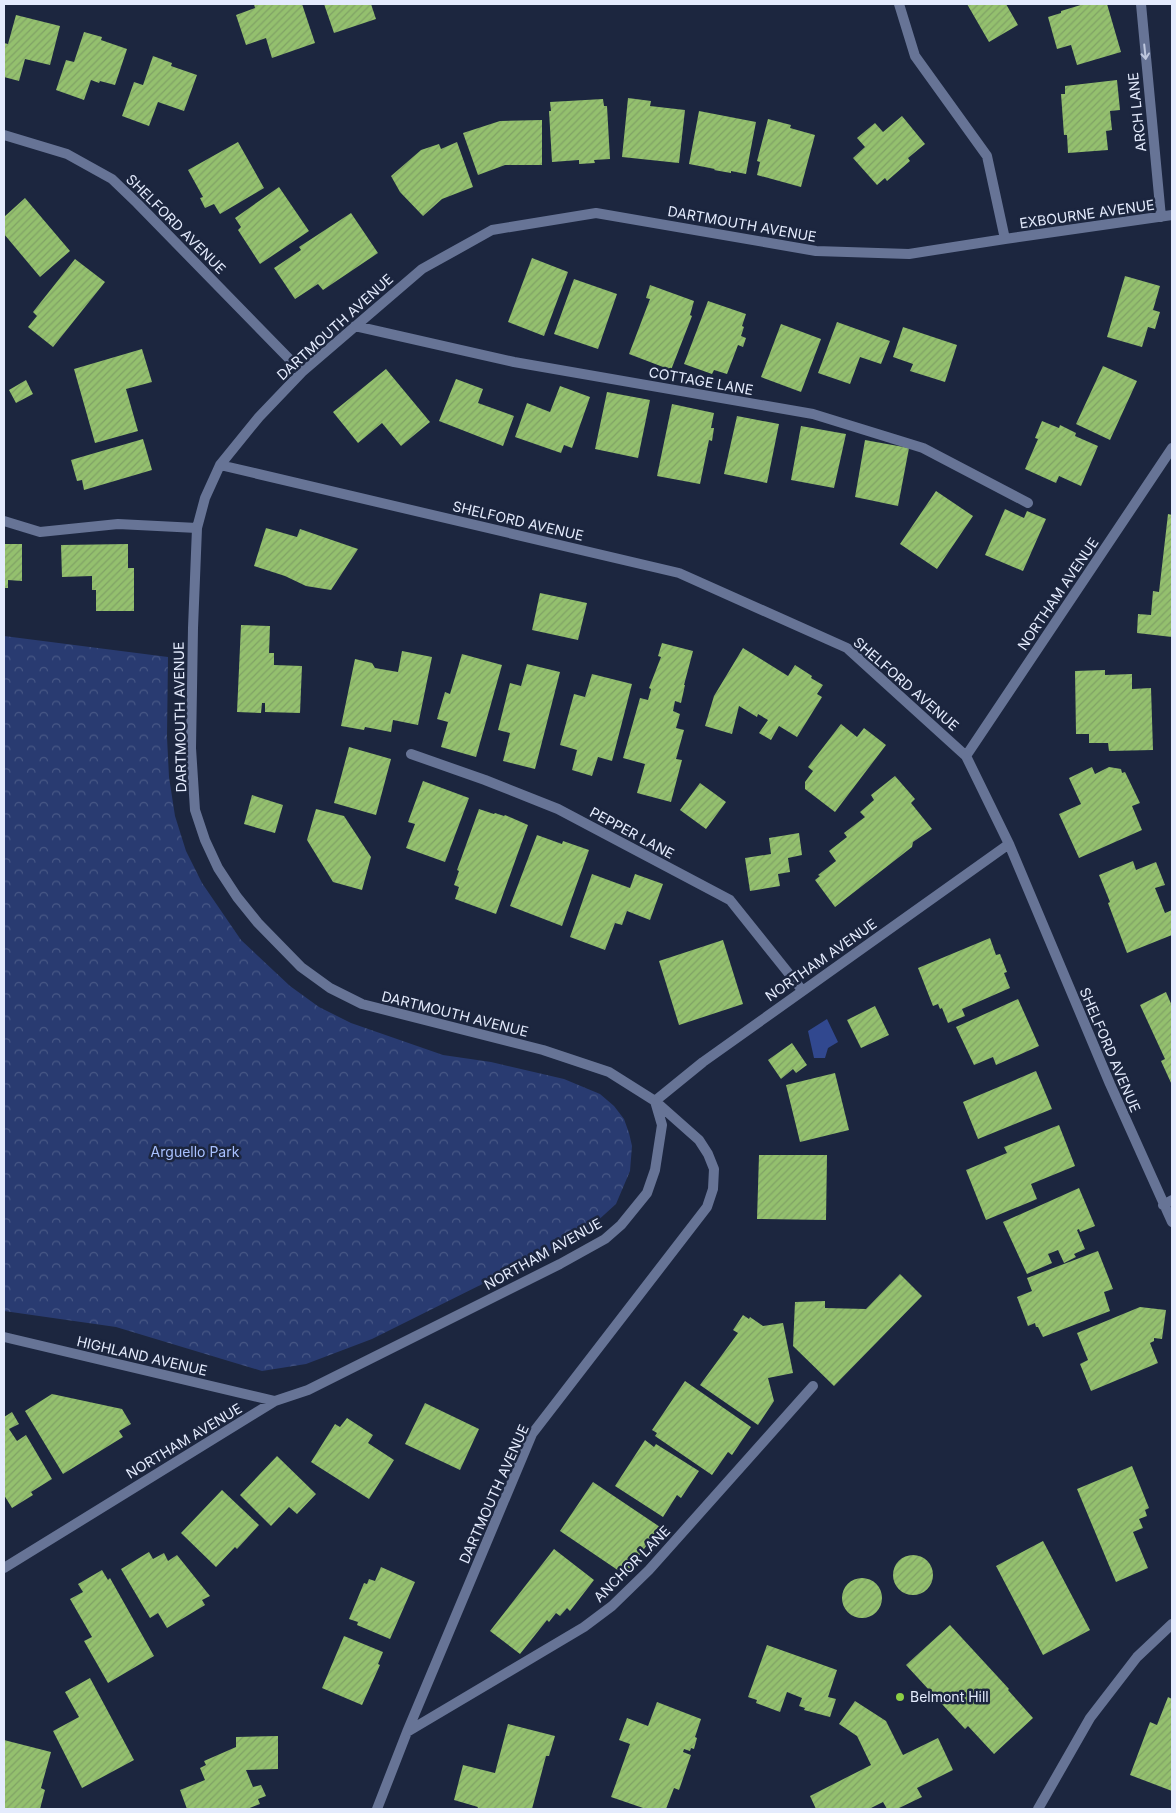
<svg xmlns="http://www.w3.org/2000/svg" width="1176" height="1813" font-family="Inter,sans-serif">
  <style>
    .park { fill: url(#park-crowns) }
    .water { fill: #31488f }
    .building { fill: url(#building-hatch) }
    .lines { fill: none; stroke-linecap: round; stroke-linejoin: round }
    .street { stroke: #677496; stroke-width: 10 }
    .oneway { stroke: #bec7de }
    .poi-dot { fill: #8cce45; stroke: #1c263f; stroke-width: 2 }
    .labels { text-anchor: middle; stroke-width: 5; stroke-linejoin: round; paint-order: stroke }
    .street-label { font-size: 14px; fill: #e4ebfd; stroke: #1c263f }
    .park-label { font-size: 14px; fill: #a9c1fe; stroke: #1c263f }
    .poi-label { font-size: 14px; fill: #e4ebfd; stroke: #1c263f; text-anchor: start }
  </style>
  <defs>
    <pattern id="park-crowns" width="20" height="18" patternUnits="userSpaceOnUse" patternTransform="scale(1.25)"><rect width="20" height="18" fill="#293b71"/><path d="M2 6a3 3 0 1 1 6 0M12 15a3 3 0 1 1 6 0" fill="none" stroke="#485886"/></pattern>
    <pattern id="building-hatch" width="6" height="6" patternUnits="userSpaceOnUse" patternTransform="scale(1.25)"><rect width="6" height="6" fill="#94c06e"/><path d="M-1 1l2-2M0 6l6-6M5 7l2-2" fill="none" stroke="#80a266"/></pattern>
  </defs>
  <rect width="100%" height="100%" fill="#1c263f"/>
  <path class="park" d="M4,636l164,21 -1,80 2,40 6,39 11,35 16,32 39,57 49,46 29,21 32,16 92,32 48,7 73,17 36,15 14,12 10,13 5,14 3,13 -2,25 -14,33 -33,30 -211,105 -66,25 -44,7 -146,-44 -112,-16z"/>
  <path class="water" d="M827,1019l11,23 -10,6 -3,10h-11l-6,-27z"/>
  <path class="building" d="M254,4h48l13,39 -43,15 -6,-20 -20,7 -10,-30 19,-7z
    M324,4h47l5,15 -42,14z
    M967,4h39l12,21 -29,17z
    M1084,4h23l14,48 -44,13 -6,-20 -14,4 -9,-32 13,-4v-2z
    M16,15l44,11 -10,39 -25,-6 -6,22 -15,-4v-34l4,1z
    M84,32l18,5 -1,3 26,9 -12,36 -15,-4 -1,2 -8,-3 -7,20 -28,-10 10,-30 8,2z
    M153,56l19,7 -1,3 26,9 -13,36 -26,-9 -9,24 -27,-10 12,-34 9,3z
    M1117,80l3,30 -10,1 2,19 -6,1 2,19 -40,3 -1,-18h-3l-3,-41h4v-8z
    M628,98l23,3 -1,5 35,4 -6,53 -57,-6z
    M603,99l1,7h3l3,53 -16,1 1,3 -16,1v-4l-27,2 -3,-51h2l-1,-9z
    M699,111l57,11 -10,52 -15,-3v2l-17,-3 1,-1 -26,-5z
    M902,116l23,28 -17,14 2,3 -23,20 -2,-3 -8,7 -24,-27 12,-11 -8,-9 18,-15 8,9z
    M768,119l23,6 -1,3 25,7 -14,52 -44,-12 3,-13 -3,-1z
    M542,120v45h-37l-27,10 -15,-42 37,-12z
    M238,142l26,46 -44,26 -6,-10 -9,4 -5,-10 3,-1 -15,-27z
    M457,142l16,45 -31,12 -19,17 -23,-24 -9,-16 30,-26 18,-6 2,5z
    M279,187l30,44 -49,33 -22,-34 3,-3 -6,-9z
    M25,198l45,53 -30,26 -36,-43v-17z
    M351,213l27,40 -55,37 -5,-6 -23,15 -21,-31 27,-18 -2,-3z
    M532,258l36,14 -24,64 -36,-14z
    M75,259l30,23 -52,65 -25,-20 9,-11 -4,-4z
    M1125,276l35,10 -7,24 7,2 -5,17 -7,-2 -6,20 -35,-10z
    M574,279l43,15 -19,55 -44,-15z
    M650,285l44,16 -4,14 2,1 -21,54 -42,-16 21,-55 -4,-1z
    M708,301l38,13 -4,12 2,1 -3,9 5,2 -3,9 -5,-2 -11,29 -13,-4 -2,4 -28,-10z
    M837,322l53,19 -9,23 -21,-7 -10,27 -32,-11z
    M781,324l40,15 -20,53 -40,-15z
    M903,327l54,18 -12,37 -35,-11 3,-7 -20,-7z
    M142,349l10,33 -26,7 12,42 -43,12 -21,-74z
    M1103,366l34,15 -27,59 -34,-16z
    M386,369l44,53 -29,24 -19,-23 -24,20 -25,-31z
    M456,379l27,10 -5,14 36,13 -11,30 -64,-25z
    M26,380l7,14 -17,9 -7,-13z
    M560,386l30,11 -18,51 -8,-3 -3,8 -46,-16 12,-34 23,9z
    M607,392l43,8 -12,58 -43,-9z
    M672,404l42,9 -3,15h3l-2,13 -3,-1 -9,44 -43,-8z
    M737,416l42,8 -12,59 -43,-9z
    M1042,421l17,7 1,-3 16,8 -1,3 23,10 -17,40 -22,-10 -3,7 -31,-14 13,-30 -3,-1z
    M801,426l45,8 -12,54 -43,-8z
    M143,439l9,31 -68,20 -2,-10 -5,1 -6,-21z
    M865,440l44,8 -11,58 -43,-9z
    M936,491l37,25 -36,53 -37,-25z
    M1005,509l19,9 3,-7 19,8 -23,52 -38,-16z
    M1168,514l4,1v122l-35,-4 1,-19 13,1 2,-24 6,1z
    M266,528l31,9 3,-8 58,20 -27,41 -25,-4 -21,-10 -31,-10z
    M4,544h18v37l-14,-1v8h-4z
    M128,544v24h6v43h-38v-21h-4v-14l-30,1 -1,-32z
    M540,593l47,10 -9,37 -46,-10z
    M241,625l29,1 -1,27h5v12l28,1 -2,47 -35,-1v-9h-3l-1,10 -24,-1z
    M662,643l31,8 -9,34h1l-4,18 -6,-2 -2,10 7,3 -4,14 8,2 -8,29 6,1 -11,42 -34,-9 8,-29 -22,-6 17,-60 8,2 3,-11 -2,-1 12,-31 -3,-1z
    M743,648l45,28 7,-11 17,11 -1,2 12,7 -6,9 5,3 -25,40 -18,-11 -8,14 -12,-7 9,-13 -10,-6 -1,3 -18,-11 -7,28 -27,-8 9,-30z
    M402,651l30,6 -14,68 -25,-5 -2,12 -26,-5 -1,3 -23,-4 14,-67 17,4 3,5 23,4z
    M462,654l40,11 -26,92 -35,-10 7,-25 -11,-3 8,-27 5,2z
    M527,664l33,8 -25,97 -32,-8 7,-28 -12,-3 12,-47 11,3z
    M1105,670v5l27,-1v15l19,-1 2,62 -44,1 -1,-8h-19v-9h-13l-1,-63z
    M592,674l40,10 -20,77 -14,-4 -6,19 -20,-6 5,-20 -17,-5 14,-51 11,3z
    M841,724l16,13 7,-9 22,17 -51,67 -30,-23v-7l8,-11 -5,-4z
    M349,747l42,12 -15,56 -42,-12z
    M1092,767l3,7 14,-7 12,2 1,4 3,-1 15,31 -8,3 10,24 -63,28 -20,-44 22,-10 -12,-26z
    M895,776l20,23 -4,4 21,26 -19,13 -1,5 -77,60 -20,-27 5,-4 -2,-1 18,-14 -7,-10 18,-14 -3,-4 21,-16 -5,-5 14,-12 -3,-5z
    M423,781l46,17 -24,64 -39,-14 9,-24 -7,-2z
    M700,783l26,19 -20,27 -26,-19z
    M252,795l31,10 -8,28 -31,-9z
    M316,809l28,7 27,41 -9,33 -29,-8 -26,-42z
    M479,809l15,5 1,-1 9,3 1,-1 23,10 -32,89 -41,-15 4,-12 -5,-2 5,-14 -2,-1z
    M799,833l3,22 -14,3 2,14 -12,2 2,12 -30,5 -5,-33 26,-4 -2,-16z
    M537,835l25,9 1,-3 26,9 -27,76 -52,-20z
    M1133,861l3,9 20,-8 9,23 -10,3 10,25 7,-3v25l-45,18 -19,-50 2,-1 -11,-27z
    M592,874l38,14 5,-14 28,10 -13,36 -23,-9 -5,14 -7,-2 -10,27 -35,-13z
    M990,938l6,17 4,-1 7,18 -3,1 6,15 -48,21 3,7 -17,7 -6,-15 -2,1 -2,-5 -5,2 -15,-38z
    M723,940l20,64 -64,21 -20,-64z
    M1166,992l6,14v79l-11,-24 4,-2 -25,-54z
    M1018,999l21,47 -43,19 -3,-8 -19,8 -18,-38z
    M875,1006l14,29 -28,13 -14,-28z
    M792,1043l15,22 -11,8 -3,-4 -12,10 -13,-19z
    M1036,1071l16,38 -74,30 -15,-37z
    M835,1073l14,57 -49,12 -14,-57z
    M1059,1125l16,41 -44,18 6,15 -51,21 -20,-50 41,-17 -3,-6z
    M759,1155h68l-1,65 -69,-1z
    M1079,1188l16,38 -15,6 -1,-3 -2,1 8,19 -11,5 2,3 -12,6 -6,-13 -10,4 4,9 -25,11 -24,-52z
    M1098,1251l15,38 -9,3 6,19 -67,26 -5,-10h-2l-1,-4 -7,3 -11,-29 15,-6 -5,-13z
    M900,1274l22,22 -88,90 -41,-40 2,-44 30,-1v7l41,1z
    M1140,1307l26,3 -4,29 -8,-1v3l-4,2 8,20 -67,28 -11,-27 8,-4 -11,-27z
    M743,1315l6,4 1,-2 13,9 20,-3 10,50 -25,5 6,23 -16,24 -58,-40 38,-52 -5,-3z
    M685,1381l66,46 -19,28 -4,-3 -16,23 -57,-39 2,-3 -5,-3z
    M52,1394l70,15 9,15 -12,7 4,6 -60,37 -38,-63z
    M425,1403l54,26 -19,41 -55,-26z
    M12,1412l7,12 -10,5 8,12 9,-6 26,44 -21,13 2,3 -21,13 -8,-13v-78z
    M347,1418l26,17 -5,8 26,17 -25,39 -58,-37 24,-38 5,3z
    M645,1440l9,7 2,-3 43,27 -18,27 -4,-3 -14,22 -48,-31z
    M277,1456l39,38 -19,20 -8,-7 -18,19 -31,-31z
    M1132,1466l17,42 -4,2 2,6 -8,3 4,9 -10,4 15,36 -32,14 -39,-93z
    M593,1482l67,45 -35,48 -65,-44z
    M222,1490l37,35 -22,24 -2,-2 -19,20 -35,-34z
    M1043,1541l47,89 -47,25 -47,-89z
    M554,1549l40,31 -24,31 -3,-3 -7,8 -4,-3 -7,9 -2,-2 -27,34 -30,-23z
    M149,1552l4,7 11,-6 4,8 9,-6 33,41 -8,4 3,5 -38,23 -9,-15 -8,5 -29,-49z
    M893 1575a20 20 0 1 1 40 0a20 20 0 1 1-40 0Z
    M381,1567l34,15 -25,57 -33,-14 1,-3 -9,-3 15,-36 3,1 2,-5 6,2z
    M102,1570l6,10 2,-2 44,78 -46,27 -24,-42 8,-4 -22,-38 13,-7 -5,-8z
    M842 1598a20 20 0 1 1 40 0a20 20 0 1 1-40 0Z
    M950,1625l59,64 -1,1 25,28 -39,36 -26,-28 -3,3 -59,-64z
    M344,1636l39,16 -5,12 2,1 -18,40 -40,-17z
    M767,1645l70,25 -9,27 8,2 -6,18 -26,-7 1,-2 -6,-2 3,-8 -15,-6 -7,20 -24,-9 1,-3 -9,-3z
    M90,1678l44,82 -52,28 -29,-57 26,-14 -14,-25z
    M1168,1697l4,2v92l-42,-16 20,-53 7,3z
    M855,1701l31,20 17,34 35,-17 15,32 -36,18 5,9 -25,12h-10l-4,-7 -14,7h-53l-6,-13 61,-31 -14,-29 -18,-12z
    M657,1702l44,17 -6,18 2,1 -3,11 -3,-1 -1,3 -6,-2 -1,3 8,3 -12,35 -5,-2 -8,21h-20l-35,-12 19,-53 -11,-4 8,-22 21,8z
    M508,1724l47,12 -6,20h-3l-14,53h-55l1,-2 -24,-7 9,-35 32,8z
    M278,1736v33l-32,1 7,17 8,-2 5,11 -8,3 2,5 -13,5h-60l-7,-19 25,-10 -5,-12 6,-3 -2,-4 32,-14v-10z
    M4,1740l47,12 -10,36 4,2 -5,19h-36z"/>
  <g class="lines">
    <path class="street" d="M1141,4l20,213
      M4,135l63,19 45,25 25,24 165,169
      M1005,239l167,-24
      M355,326l159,36 299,52 110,34 105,55
      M220,465l459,108 168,75 119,108 43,88 101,240 62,138
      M4,521l36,11 78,-8 79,4
      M411,754l74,26 73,29 172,91 72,90
      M966,756l206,-308
      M1163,1205l9,-5
      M4,1337l271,64
      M4,1568l271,-167 33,-11 252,-126 45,-25 16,-14 26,-32 8,-23 7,-45 -7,-24 48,-39 306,-218
      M407,1732l177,-105 28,-21 37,-36 164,-184
      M377,1809l30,-77 125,-298 175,-227 6,-18 1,-20 -6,-15 -9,-14 -44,-39 -46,-29 -66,-22 -181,-46 -32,-16 -29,-21 -43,-44 -21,-26 -19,-29 -13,-28 -10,-30 -4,-62 2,-120 4,-100 8,-30 15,-33 39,-48 43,-45 120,-103 70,-39 104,-17 220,38 93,3 96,-15 -18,-83 -72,-100 -16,-52
      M1038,1809l52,-91 47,-61 35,-33"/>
  </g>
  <defs><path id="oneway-shaft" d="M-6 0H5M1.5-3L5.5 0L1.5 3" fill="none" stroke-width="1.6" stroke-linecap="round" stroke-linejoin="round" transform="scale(1.25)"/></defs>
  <use class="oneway" href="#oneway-shaft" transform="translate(1145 52) rotate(84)"/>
  <circle class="poi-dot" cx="900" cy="1697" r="5"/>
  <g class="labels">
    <g class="street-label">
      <text transform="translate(1137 112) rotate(-96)" y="5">ARCH LANE</text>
      <text transform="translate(1087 214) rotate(-8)" y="5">EXBOURNE AVENUE</text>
      <text transform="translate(176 224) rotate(45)" y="5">SHELFORD AVENUE</text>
      <text transform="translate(742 224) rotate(10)" y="5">DARTMOUTH AVENUE</text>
      <text transform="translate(335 327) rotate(-42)" y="5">DARTMOUTH AVENUE</text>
      <text transform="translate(701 381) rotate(10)" y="5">COTTAGE LANE</text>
      <text transform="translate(518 521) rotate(13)" y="5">SHELFORD AVENUE</text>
      <text transform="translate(1058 594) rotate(-56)" y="5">NORTHAM AVENUE</text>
      <text transform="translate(906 684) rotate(41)" y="5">SHELFORD AVENUE</text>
      <text transform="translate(180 717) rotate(-91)" y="5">DARTMOUTH AVENUE</text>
      <text transform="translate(632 833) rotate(28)" y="5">PEPPER LANE</text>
      <text transform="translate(821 960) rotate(-35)" y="5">NORTHAM AVENUE</text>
      <text transform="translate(455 1014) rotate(14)" y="5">DARTMOUTH AVENUE</text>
      <text transform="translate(1110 1050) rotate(67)" y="5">SHELFORD AVENUE</text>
      <text transform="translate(543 1254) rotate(-29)" y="5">NORTHAM AVENUE</text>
      <text transform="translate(142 1356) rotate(13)" y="5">HIGHLAND AVENUE</text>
      <text transform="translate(184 1441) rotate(-31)" y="5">NORTHAM AVENUE</text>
      <text transform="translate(494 1494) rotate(-66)" y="5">DARTMOUTH AVENUE</text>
      <text transform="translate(632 1564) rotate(-45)" y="5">ANCHOR LANE</text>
    </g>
    <g class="park-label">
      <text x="195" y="1157">Arguello Park</text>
    </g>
    <g class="poi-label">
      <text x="910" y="1702">Belmont Hill</text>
    </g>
  </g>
  <rect width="1176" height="1813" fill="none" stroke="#e4ebfd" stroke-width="10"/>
</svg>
